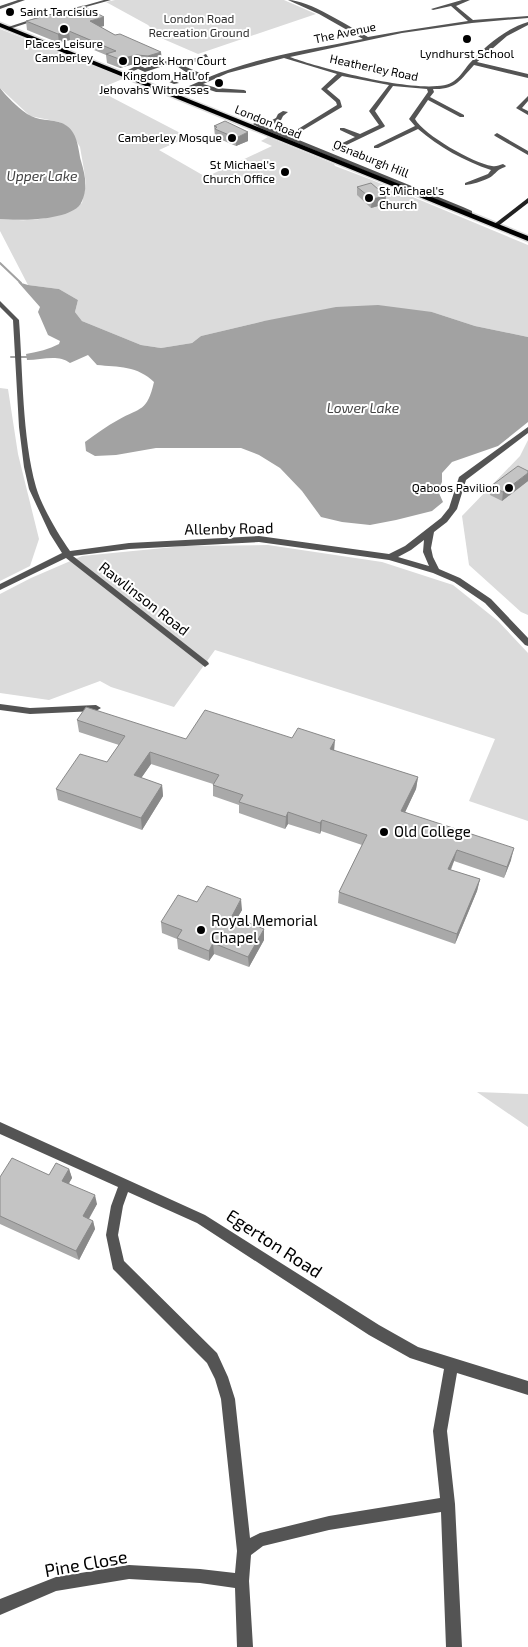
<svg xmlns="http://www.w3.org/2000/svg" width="528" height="1647" font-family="'Exo 2',sans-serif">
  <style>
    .green { fill: #dbdbdb }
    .water { fill: #a2a2a2 }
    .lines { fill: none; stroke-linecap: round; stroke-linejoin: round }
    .stream { stroke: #a2a2a2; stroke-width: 2 }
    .primary-casing { stroke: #dbdbdb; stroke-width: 3 }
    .minor { fill: #545454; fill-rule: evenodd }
    .secondary { fill: #212121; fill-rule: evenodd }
    .primary { fill: #000; fill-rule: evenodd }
    .wall { fill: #a9a9a9 }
    .shaded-wall { fill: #898989 }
    .building { fill: #c4c4c4; stroke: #898989 }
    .poi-dot { fill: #000; stroke: #fff; stroke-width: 2 }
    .labels { text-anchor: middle; stroke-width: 4; stroke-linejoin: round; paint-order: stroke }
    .far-poi-label { font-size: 12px; fill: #000; stroke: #fff; text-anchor: end }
    .far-park-label { font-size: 12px; fill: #323232; stroke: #fff }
    .far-street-label { font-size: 12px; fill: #000; stroke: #fff }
    .far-water-label { font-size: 14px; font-style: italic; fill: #434343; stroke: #fff }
    .street-label { font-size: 15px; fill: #000; stroke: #fff }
    .poi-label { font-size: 15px; fill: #000; stroke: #fff; text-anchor: start }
    .near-street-label { font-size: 18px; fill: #000; stroke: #fff }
  </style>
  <rect width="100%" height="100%" fill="#fff"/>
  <path class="green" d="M115,0h169l32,14 -118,40 -37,-16 -13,-13 -42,-23z
    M0,29l125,49 -24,10 10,9 77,40 -29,13 47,27 66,-31 -11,-5 7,-4 66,27 1,2 37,14 156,65v92l-53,-11 -43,-14 -168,9 -63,15 -9,7 -31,5 -20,-3 -59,-24 -7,-9 3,-12 -19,-11 -31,-4 -28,-54v-12c37,3 50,1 82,-16l4,-19 -2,-14 -4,-23 -12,-20 -9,-5 -29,-6 -30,-28z
    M0,388l8,1 10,65 21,85 -9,27 -30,15z
    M528,440v175l-7,-3 -52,-47 -7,-49 58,-60z
    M268,545l114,17 71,23 45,36 30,32v168l-59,-20 26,-62 -280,-89 -41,57 -63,-20 -11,-6 -51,19 -49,-7v-99l31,-16 51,-22 102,-10z
    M477,1092l51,2v33z"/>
  <path class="water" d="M0,88c6,8 22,24 31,28 11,6 26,2 36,10 11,8 11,23 14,35 4,14 7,26 1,40 -7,20 -64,20 -82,18z
    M18,282l10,3 31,4 19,11 -3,12 7,9 59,24 20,3 31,-5 9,-7 63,-15 72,-14 42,-2 54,7 43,14 53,11v85l-30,24 -46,16 -10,11v9l-4,9 5,11 -11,9 -36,9 -26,5 -28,-3 -21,-5 -19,-26 -22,-23 -21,-13 -18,-7h-85l-40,7 -21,1 -9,-5 -1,-9c11,-8 22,-16 33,-22 23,-13 29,-8 36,-38 -16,-16 -36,-15 -57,-17l-9,-10 -18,8c-12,-9 -28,-3 -43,-3l-1,-6c12,-2 23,-5 33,-10l1,-3 -12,-6 -10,-23 2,-5z"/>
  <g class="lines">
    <path class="stream" d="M0,263l21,20
      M11,357h18"/>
    <defs>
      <path id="primary" d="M0,23l528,213v5l-528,-214z"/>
    </defs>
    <use href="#primary" class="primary-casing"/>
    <path class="minor" d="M18,0h7l-25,9v-3z
      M104,0h7l-40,11 -2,-1z
      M288,0c21,0 60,26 80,37l34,-6 66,-10 -17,-15 -18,4 -2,-1 31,-9h8l-14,6 17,14 55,-4v2l-56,5 -70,10 -112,24c26,10 142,42 164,24 6,-4 10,-11 15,-17 16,-18 36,-35 59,-42v3l-21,11 -30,26 51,12v4l-54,-13c-14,15 -18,25 -41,24l1,3 -4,5 34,18v2h-4l-32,-17 -13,19c9,16 58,44 77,47 4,1 7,-1 11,-2l3,2 -1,1c-8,3 -7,4 -13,9 -4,4 -22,9 -27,9v-2l23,-9 3,-4c-27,-9 -52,-23 -73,-41l-40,19h-4v-2l41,-20 -6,-7 19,-27 -1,-3 -34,-3 -18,25 10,15 -1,1 -50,24 -2,-1v-2l23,-11 -15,-7v-2h4l16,6 19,-9 -10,-14 20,-26 -47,-9 -15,13 13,11 2,7 -42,25 -2,-1v-2l39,-24 -1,-3 -15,-13 16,-15 -53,-16 -56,15 -25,11 14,4 27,2 2,1v2l-30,-1 -18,-6 -25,11 -2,-1v-2l34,-15 -19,-7 -14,-9 -27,9 -7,-3 -7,3 -3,-2 10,-5 7,3 28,-9 8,5 25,-10 2,3 -24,9 25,11c48,-20 103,-28 154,-38l-44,-25z
      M36,18l4,1 -31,10 -4,-1z
      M150,72h4l25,11 -5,1 -24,-10z
      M528,96v5l-6,7 6,3v4l-12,-7z
      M283,111l5,1 -5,4 -2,4 -14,7 196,80 9,4v4l-5,1v-3l-8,-4 -199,-81 -7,-4 3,-2 6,3 14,-7 2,-4z
      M497,133l31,18v4l-33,-19 -1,-1z
      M0,301l19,19c4,53 3,116 17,167 6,20 22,47 34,64l59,-8 130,-7 130,18 16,-8 36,-28 8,-10 10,-31 69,-50v6l-62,47 -9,29 -10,13 -13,10 -3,16 2,9 6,12 21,9 31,21 37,39v8l-3,-1 -40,-42 -31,-21 -21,-9 -44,-13 -130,-18 -130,7 -56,7 135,106 1,2 -4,3 -139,-109 -66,32v-6l62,-31 -12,-19 -21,-45 -5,-22 -5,-40 -6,-107 -13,-13zM424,540l-1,12 6,14 -31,-9 13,-7z
      M0,704l30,4 66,-3 5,3 -5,3 -66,3 -30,-4z
      M0,1122l205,93 174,110 39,22 110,34v14l-71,-22 -10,58 8,73 7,143h-16l-5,-135 -112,18 -66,16 -12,9 -2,26 4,66h-16l-2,-59 -35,-5 -71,-4 -73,12 -56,24v-16l56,-22 73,-12 71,4 35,4 2,-22 -16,-152 -6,-20 -8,-16 -94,-94 -7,-34 5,-29 7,-19 -118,-53zM128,1192l69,31 172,112 41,23 34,11 -11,62 7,67 -111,18 -69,17 -10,5 -15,-139 -7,-22 -11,-24 -93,-92 -6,-26 5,-29z"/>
    <path class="secondary" d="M528,198v5l-31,24h-4v-2z"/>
    <use href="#primary" class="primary"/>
  </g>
  <path class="wall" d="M26,21l78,5 -4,1 62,33 -13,5 -12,-2 -17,5 -13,-5 -1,-8 -36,-15 -11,3 -32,-13z
    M214,126l34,15 -12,5 -21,-9z
    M357,187l29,9 -1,8 -14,4 -14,-13z
    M528,481l-26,20 -12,-6 1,-9z
    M77,720l109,19 106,-1 126,39 -2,12 -11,23 106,48 -7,18 -50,-17 -3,9 29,9 -3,12 -22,53 -117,-41 1,-11 23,-47 -41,-14 -1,3 -32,-10 -3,5 -46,-16v-8l-26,-9v-12l-62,-20 -10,14 21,7 1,11 -21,34 -84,-30 -2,-11 51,-27 12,-17 -40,-13z
    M197,902l45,8 -5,8 27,22 -15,27 -35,-13 -5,7 -31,-12 -1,-10 -15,-6 -1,-11z
    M69,1169l3,9 -3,5 28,21 -8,15 4,2 2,8 -16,31 -79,-36v-47l49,-2z"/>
  <path class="shaded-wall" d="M104,17v9l-13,3 -1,-8z
    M69,31l1,9 -11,3 -1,-9z
    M161,52l1,8 -13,5 -1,-9z
    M137,55v8l-17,5 -1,-9z
    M248,132v9l-12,5v-8z
    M386,196l-1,8 -14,4 1,-9z
    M528,473v8l-26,20 1,-9z
    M335,740l-1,12 -4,-3z
    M150,752l1,12 -16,23 -1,-12z
    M418,777l-2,12 -16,34 1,-12z
    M162,785l1,11 -21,34 -1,-12z
    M288,812v12l-3,5 1,-12z
    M322,820l-1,11 -1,3v-11z
    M514,848l-3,12 -7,18 3,-11z
    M457,850l-3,11 -8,19 2,-11z
    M480,879l-3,12 -22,53 2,-10z
    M241,899l1,11 -10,17v-11z
    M264,929v11l-15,27 -1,-10z
    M213,943l1,11 -5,7v-10z
    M69,1169l3,9 -7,12 -3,-9z
    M95,1195l2,9 -12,21 -2,-9z
    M93,1221l2,8 -16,31 -3,-9z"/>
  <path class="building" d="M83,6l21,11 -14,4 25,14 5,-1 41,18 -13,4 -11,-1 -18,4 -13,-5 10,-3 -47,-20 -11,3 -32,-13z
    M225,121l23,11 -12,6 -21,-9 2,-2 -3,-1z
    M371,183l15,13 -14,3 -15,-12z
    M518,466l10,5v2l-25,19 -12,-6z
    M86,707l100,32 19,-29 87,28 6,-10 37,12 -5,9 88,28 -17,34 113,37 -7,19 -50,-17 -9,19 32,10 -23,55 -118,-42 28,-57 -45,-15 -2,3 -32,-11 -2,5 -47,-15 4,-7 -30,-10 6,-10 -69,-23 -16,23 28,10 -21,33 -85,-29 24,-35 27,8 18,-26 -48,-16z
    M207,886l34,13 -9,17 32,13 -16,28 -35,-14 -4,8 -32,-13 5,-8 -21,-8 17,-27 19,7z
    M12,1158l37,17 7,-12 13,6 -7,12 33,14 -12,21 10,5 -17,30 -76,-35v-39z"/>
  <g class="poi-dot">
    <circle cx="10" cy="12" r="5"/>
    <circle cx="64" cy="29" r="5"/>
    <circle cx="467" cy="39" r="5"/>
    <circle cx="123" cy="61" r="5"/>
    <circle cx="219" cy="83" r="5"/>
    <circle cx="232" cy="138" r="5"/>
    <circle cx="285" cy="172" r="5"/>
    <circle cx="369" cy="198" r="5"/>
    <circle cx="509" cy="488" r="5"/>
    <circle cx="384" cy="832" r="5"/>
    <circle cx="201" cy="930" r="5"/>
  </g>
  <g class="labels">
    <g class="far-poi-label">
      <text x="20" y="16" text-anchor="start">Saint Tarcisius</text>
      <text x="64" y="48" text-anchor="middle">Places Leisure<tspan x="64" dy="14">Camberley</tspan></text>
      <text x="467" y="58" text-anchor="middle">Lyndhurst School</text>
      <text x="133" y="65" text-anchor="start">Derek Horn Court</text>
      <text x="209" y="80">Kingdom Hall of<tspan x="209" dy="14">Jehovahs Witnesses</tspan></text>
      <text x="222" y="142">Camberley Mosque</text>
      <text x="275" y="169">St Michael's<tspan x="275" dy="14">Church Office</tspan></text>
      <text x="379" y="195" text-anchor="start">St Michael's<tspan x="379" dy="14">Church</tspan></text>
      <text x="499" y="492">Qaboos Pavilion</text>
    </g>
    <g class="far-park-label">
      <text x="199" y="23">London Road<tspan x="199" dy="14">Recreation Ground</tspan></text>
    </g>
    <g class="far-street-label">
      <text transform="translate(345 33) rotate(-12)" y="4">The Avenue</text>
      <text transform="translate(374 68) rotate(12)" y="4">Heatherley Road</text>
      <text transform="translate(268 122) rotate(22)" y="4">London Road</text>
      <text transform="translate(371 159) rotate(22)" y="4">Osnaburgh Hill</text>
    </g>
    <g class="far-water-label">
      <text x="42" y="181">Upper Lake</text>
      <text x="363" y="413">Lower Lake</text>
    </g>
    <g class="street-label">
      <text transform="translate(229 529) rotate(-1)" y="5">Allenby Road</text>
      <text transform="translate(144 599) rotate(38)" y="5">Rawlinson Road</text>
    </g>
    <g class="poi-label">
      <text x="394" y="837">Old College</text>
      <text x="211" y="926">Royal Memorial<tspan x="211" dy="17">Chapel</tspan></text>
    </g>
    <g class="near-street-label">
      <text transform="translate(274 1244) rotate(33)" y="6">Egerton Road</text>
      <text transform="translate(86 1564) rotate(-10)" y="6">Pine Close</text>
    </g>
  </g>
</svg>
